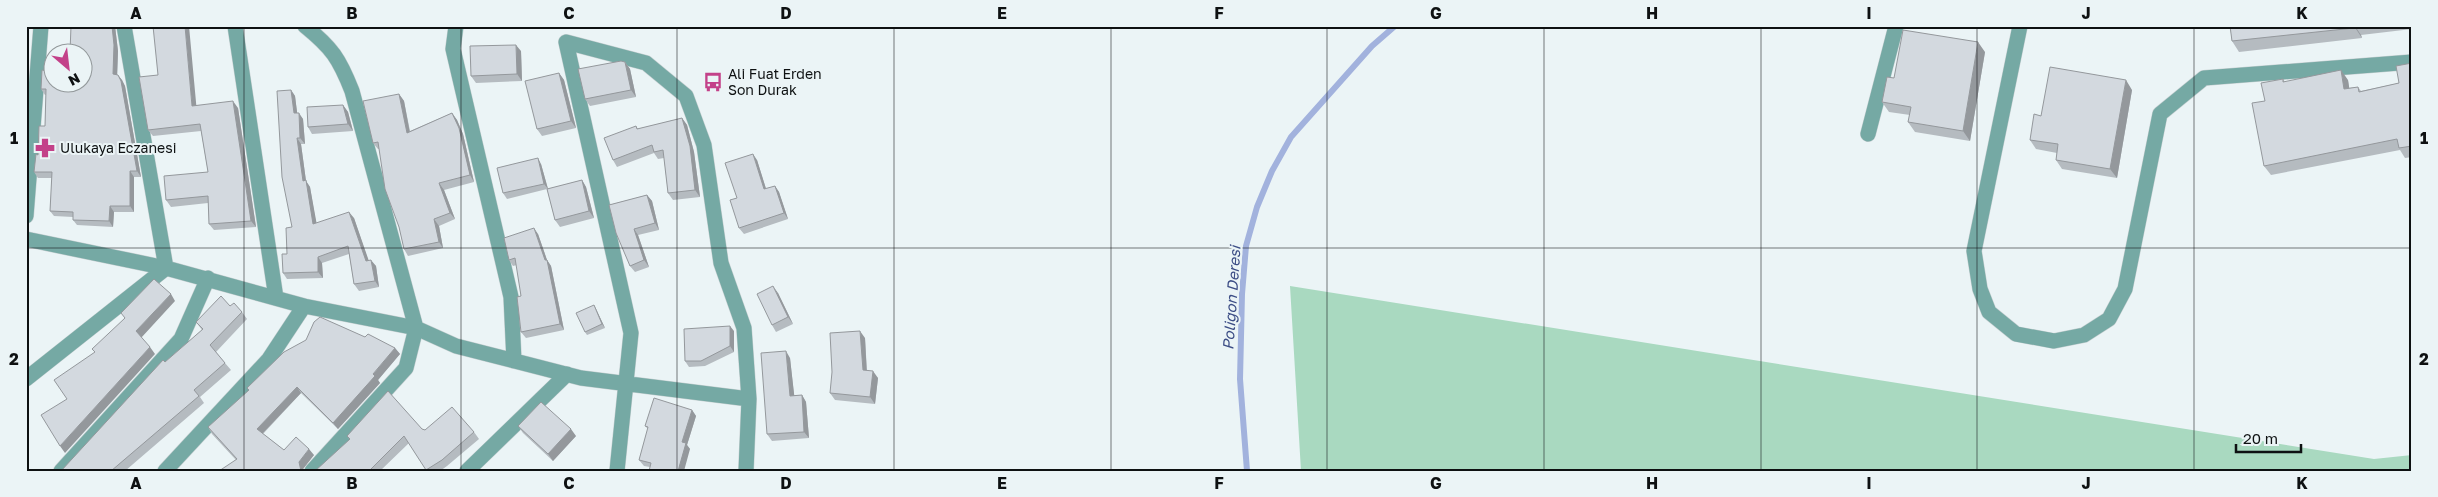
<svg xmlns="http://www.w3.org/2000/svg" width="2438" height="497" font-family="'Golos Text',sans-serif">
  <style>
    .green { fill: #a9d9c0 }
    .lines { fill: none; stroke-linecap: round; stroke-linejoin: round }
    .stream { stroke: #a2b2dd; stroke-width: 6 }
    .minor-casing { stroke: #c8d0d2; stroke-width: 16 }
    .minor { stroke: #75a9a4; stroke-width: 15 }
    .wall { fill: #b5bbc0 }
    .shaded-wall { fill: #94989c }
    .building { fill: #d3d9df; stroke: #94989c }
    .grid { fill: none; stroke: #0e1112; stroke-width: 1; stroke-opacity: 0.55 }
    .labels { text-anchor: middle; stroke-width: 4; stroke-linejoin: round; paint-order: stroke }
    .poi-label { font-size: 14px; fill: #0e1112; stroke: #ebf4f6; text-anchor: start }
    .water-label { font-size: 15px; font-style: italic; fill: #3c4d85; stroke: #ebf4f6 }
    .neatline { fill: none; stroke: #0e1112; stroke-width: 2 }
    .grid-label { font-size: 16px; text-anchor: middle; font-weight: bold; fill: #0e1112 }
  </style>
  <rect width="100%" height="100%" fill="#ebf4f6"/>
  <path class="green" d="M1290,286l1084,173 38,-4v16h-1111z"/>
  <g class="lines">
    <path class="stream" d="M1247,471l-7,-92 2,-85 4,-48 11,-39 15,-36 19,-34 81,-91 23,-20"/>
    <defs>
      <path id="minor" d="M124,26l42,242 138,38 112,22 40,18 125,32 168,21
        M235,26l41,272
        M305,26c27,22 34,32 47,65l64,237 -10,40 -94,103
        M456,26l-3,23 58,248 3,64
        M2020,26l-46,225 6,38 9,23 27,22 38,7 30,-6 25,-16 16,-30 35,-175 44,-36 208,-16
        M1868,134l28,-108
        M26,216l15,-190
        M26,239l140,29 -140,111
        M61,471l120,-132 27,-61
        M165,471l104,-112 35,-53
        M467,471l100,-97
        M617,471l14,-138 -65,-291 80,21 40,33 18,49 17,118 23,65 5,71 -3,72"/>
    </defs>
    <use href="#minor" class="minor-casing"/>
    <use href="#minor" class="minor"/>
  </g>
  <path class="wall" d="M71,26h44l3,25 -1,24 5,5 3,6 16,91h-7v35h-20l-1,15 -36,-2 -4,-5v-3l-19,-1 -4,-5 2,-33h-14l-4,-6 11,-46 1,-31h-1l-4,-6 6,-18 35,11z
    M2230,26h182v3l-51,6 1,3 -123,14 -7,-11z
    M521,51l1,30 -46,2 -5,-7z
    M1985,52l-15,89 -55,-9 -7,-10 2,-7 -21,-3 -7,-10 12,-24z
    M625,62l5,7 6,28 -46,9 -5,-7z
    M2412,63v94l-7,1 -5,-8 -129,25 -7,-9 1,-65 18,-22 2,3 63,-2 1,8 9,-1 3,4 38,-8z
    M559,73l5,7 12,48 -34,8 -5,-7z
    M291,90l4,6 2,17 6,6 2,25h-4l5,37 4,6 6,36 38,-5 14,42 8,6 3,21 -20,4 -5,-7 -5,-30 -27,9 1,15 -36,1 -4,-6 4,-19 5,-27z
    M2132,90l-15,88 -55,-9 -6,-9 1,-7 -21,-4 -6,-9 11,-24z
    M399,94l5,7 6,30 42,-18 5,7 6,14 11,48 -30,8 11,29 -16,7 4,22 -35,8 -4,-7 -5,-22 -20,-78h-1l-5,-6z
    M196,105l42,3 18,119 -42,3 -5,-6 -1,-21 -37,4 -5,-7 42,-28 -7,-41 -48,5 -5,-6z
    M343,105l5,7 5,19 -41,3 -4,-7z
    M682,118l5,7 7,27 6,45 -27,3 -5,-7 -4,-35 -6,1 -4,-6 -37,14 -4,-7 23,-34 2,3z
    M757,160l9,29 9,-3 4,6 9,27 -44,15 -5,-6 -2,-30z
    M541,164l7,25 34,-9 4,7 8,31 -34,9 -5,-7 -8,-31 -40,10 -4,-6z
    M647,195l5,6 7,29 -21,5 11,32 -14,5 -5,-6 -21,-61z
    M538,234l9,26 4,6 13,64 -38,8 -5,-6v-36l-4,-31 -4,1 -4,-6z
    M778,293l15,31 -17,8 -4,-7z
    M594,305l2,4 9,19 -18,7 -2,-3z
    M230,306l12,6 5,7 -31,33 9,11 6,7 -31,27 4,6 -79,68h-64l104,-109 37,-32 -6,-8z
    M734,331v21l-29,14 -16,1 -4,-6z
    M365,337l30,11 5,6 -22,26 2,3 -42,46 -37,-36 -38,41 21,16 30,5 -11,14 -67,-9 -24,-26 -4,-7z
    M865,338l2,33 11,7 -3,26 -40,-4 -5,-7z
    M790,358l4,37h8l4,7 3,36 -37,3 -5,-7z
    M692,410l4,6 -9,29 3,4 -40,18 -6,-1 -5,-6 9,-31 -3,-3z
    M518,426l58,10 -23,25 -30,-28z
    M422,429l3,1 49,2 5,7 -32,27 -7,5h-13l-18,-28 -29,28h-65l35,-31 -3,-4z"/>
  <path class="shaded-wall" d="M112,26h3l3,25 -1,29 -4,-6z
    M185,26h4l8,87 -5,-7z
    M2354,26h1l6,9 1,3z
    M1978,42l7,10 -15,89 -7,-10z
    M516,45l5,6 1,30 -5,-7z
    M625,62l5,7 6,28 -5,-7z
    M2341,70l7,10 3,19 -7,-10z
    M559,73l5,7 12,48 -5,-7z
    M118,75l4,5 3,6 16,91 -4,-6z
    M2126,80l6,10 -15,88 -7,-9z
    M291,90l4,6 3,23 -4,-6z
    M399,94l5,7 7,38 -4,-6z
    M233,101l5,7 18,119 -5,-6z
    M343,105l5,7 5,19 -5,-7z
    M299,113l4,6 2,25 -5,-6z
    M452,113l5,7 6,14 11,48 -4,-7z
    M682,118l5,7 7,27 6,45 -5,-7z
    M297,138l4,6 5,37 4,6 8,44 -5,-7 -10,-43z
    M753,154l4,6 11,35 -4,-6z
    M538,158l3,6 7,25 -4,-5z
    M130,171l4,6v35l-4,-6z
    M582,180l4,7 8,31 -5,-7z
    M439,183l5,7 11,29 -5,-6z
    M775,186l4,6 9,27 -4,-6z
    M647,195l5,6 7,29 -4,-7z
    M110,206l4,6 -1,15 -4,-6z
    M349,212l5,6 17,49 -5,-6z
    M434,219l5,7 4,22 -4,-6z
    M534,228l4,6 9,26 4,6 13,64 -4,-6 -15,-64z
    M634,229l4,6 11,32 -5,-7z
    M318,257l4,6 1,15 -5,-6z
    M371,260l5,6 3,21 -4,-6z
    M773,286l5,7 15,31 -5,-7z
    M171,294l4,7 -34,37 -5,-7z
    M594,305l2,4 9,19 -3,-4z
    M730,326l4,5v21l-4,-6z
    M860,331l5,7 2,39 -4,-7z
    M150,347l5,7 -90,99 -5,-7z
    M395,348l5,6 -22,26 2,3 -42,46 -5,-6z
    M786,351l4,7 5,44 -5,-6z
    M873,371l5,7 -3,26 -5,-7z
    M297,387l4,6 -40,42 -4,-6z
    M802,395l4,7 3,36 -5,-6z
    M692,410l4,6 -9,29 3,4 -6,22h-6l4,-29z
    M571,429l5,7 -23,25 -5,-7z
    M309,449l5,6 -11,14 1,2h-3l-2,-9z"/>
  <path class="building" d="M71,26h41l2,19 -1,29 5,1 3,6 16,90h-7v35h-20l-1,15 -36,-1v-8l-23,-1 2,-39h-18l2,-18 2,1 1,-29h6l1,-37h-5l1,-19 5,1v-3h5v14h30v-30h-12z
    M153,26h32l7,80 41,-5 18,120 -42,3 -1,-28 -42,4 -2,-24 44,-4 -8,-48 -52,6 -9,-53 19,-2z
    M2230,26h124v2l-122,13z
    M1903,30l75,12 -15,89 -55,-9 3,-15 -29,-5 5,-25 7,1z
    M516,45l1,29 -46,2 -1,-30z
    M621,61l4,1 6,28 -46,9 -7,-30z
    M2412,63v83l-13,2 -2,-9 -133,27 -12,-63 13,-2 -4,-18 22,-4v3l58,-12 3,19 14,-2 1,5 40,-9 -3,-17z
    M2050,67l76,13 -16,89 -54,-9 2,-16 -28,-4 4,-26 7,2z
    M559,73l12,48 -34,8 -12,-48z
    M291,90l3,23h5l1,25h-3l6,43 3,-1 7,44 36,-12 17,49 5,-1 4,21 -21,3 -6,-38 -30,11v15l-35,1 -1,-19h5l-1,-26 6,-1 -10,-50 -5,-86z
    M399,94l8,39 45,-20 7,15 11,47 -31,8 11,30 -16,6 5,23 -35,7 -5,-22 -14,-38 -7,-47 -5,1 -10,-42z
    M343,105l5,19 -40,3 -1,-20z
    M682,118l8,28 5,44 -27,3 -5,-43 -9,2 -2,-7 -39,15 -9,-22 32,-12 1,3z
    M753,154l11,35 11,-3 9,27 -45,15 -9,-28 7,-2 -12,-35z
    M538,158l6,26 -41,9 -6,-25z
    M582,180l7,31 -34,9 -8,-31z
    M647,195l8,28 -21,6 10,31 -14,6 -14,-33 -7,-28z
    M534,228l11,32h2l13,64 -39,8 -4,-35 4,-1 -6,-38 -6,2 -5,-22z
    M154,279l17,15 -35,37 14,16 -90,99 -19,-31 26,-16 -13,-19 41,-28 -3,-3 33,-31 -4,-5z
    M773,286l15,31 -16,8 -15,-31z
    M221,296l9,10 4,-3 8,9 -32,33 15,18 -31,27 5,6 -88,75 -2,-2 -1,2h-47l102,-111 2,2 38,-33 -7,-7z
    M594,305l8,19 -17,8 -9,-19z
    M320,317l45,20 3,-3 27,14 -22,26 2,2 -42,47 -36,-36 -40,42 27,21 12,-13 13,12 -10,13 2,9h-82l18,-12 -29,-32 41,-37 -2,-2 37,-36 22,-12 8,-18z
    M730,326v20l-29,15h-16l-1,-32z
    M860,331l3,39 10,1 -3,26 -40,-4 2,-21 -2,-39z
    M786,351l4,45 12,-1 2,37 -37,2 -6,-81z
    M388,391l34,38 3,1 27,-23 22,25 -32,28 -16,10 -22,-34 -35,35h-54l35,-32 -3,-3z
    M654,398l38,12 -10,32 4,1 -8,28h-29l2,-8 -12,-3 9,-33 -3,-1z
    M541,402l30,27 -23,25 -30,-28z"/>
  <path class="grid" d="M244,26v445M461,26v445M677,26v445M894,26v445M1111,26v445M1327,26v445M1544,26v445M1761,26v445M1977,26v445M2194,26v445M26,248h2386"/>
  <defs>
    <symbol id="bus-bare" viewBox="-9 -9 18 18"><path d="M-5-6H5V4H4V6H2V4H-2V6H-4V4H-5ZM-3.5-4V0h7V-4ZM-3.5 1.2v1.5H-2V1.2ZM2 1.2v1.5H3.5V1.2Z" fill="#c34189" stroke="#ebf4f6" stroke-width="2.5" paint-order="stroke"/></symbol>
    <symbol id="pharmacy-bare" viewBox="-9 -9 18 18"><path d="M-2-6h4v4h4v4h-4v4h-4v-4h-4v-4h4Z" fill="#c34189" stroke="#ebf4f6" stroke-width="2.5" paint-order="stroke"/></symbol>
  </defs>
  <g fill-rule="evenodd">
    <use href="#bus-bare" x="699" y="68" width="28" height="28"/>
    <use href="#pharmacy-bare" x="31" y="134" width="28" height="28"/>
  </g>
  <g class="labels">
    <g class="poi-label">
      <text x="728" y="79">Ali Fuat Erden<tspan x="728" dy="16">Son Durak</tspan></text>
      <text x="60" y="153">Ulukaya Eczanesi</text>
    </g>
    <g class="water-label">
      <text transform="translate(1232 298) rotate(-86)" y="5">Poligon Deresi</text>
    </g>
  </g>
  <rect width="2438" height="497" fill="none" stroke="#ebf4f6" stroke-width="55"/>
  <g transform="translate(68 68) rotate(152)"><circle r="24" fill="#ebf4f6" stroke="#93999b"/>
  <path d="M0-4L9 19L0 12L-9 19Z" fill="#c34189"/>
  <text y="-8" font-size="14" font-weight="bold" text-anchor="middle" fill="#0e1112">N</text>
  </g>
  <path d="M2236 444v8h65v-8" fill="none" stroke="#0e1112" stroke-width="2.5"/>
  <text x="2243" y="444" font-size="15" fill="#0e1112" stroke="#ebf4f6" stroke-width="4" paint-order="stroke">20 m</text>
  <rect x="28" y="28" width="2382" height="442" class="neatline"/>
  <g class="grid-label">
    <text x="136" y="19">A</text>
    <text x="352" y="19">B</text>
    <text x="569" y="19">C</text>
    <text x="786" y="19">D</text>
    <text x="1002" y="19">E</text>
    <text x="1219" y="19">F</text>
    <text x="1436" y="19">G</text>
    <text x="1652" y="19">H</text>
    <text x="1869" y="19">I</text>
    <text x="2086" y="19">J</text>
    <text x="2302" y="19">K</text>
    <text x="14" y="144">1</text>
    <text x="2424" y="144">1</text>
    <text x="14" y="365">2</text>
    <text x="2424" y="365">2</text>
    <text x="136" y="489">A</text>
    <text x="352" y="489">B</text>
    <text x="569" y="489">C</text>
    <text x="786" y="489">D</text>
    <text x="1002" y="489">E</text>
    <text x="1219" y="489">F</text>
    <text x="1436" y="489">G</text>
    <text x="1652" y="489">H</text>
    <text x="1869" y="489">I</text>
    <text x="2086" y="489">J</text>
    <text x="2302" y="489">K</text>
  </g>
</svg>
